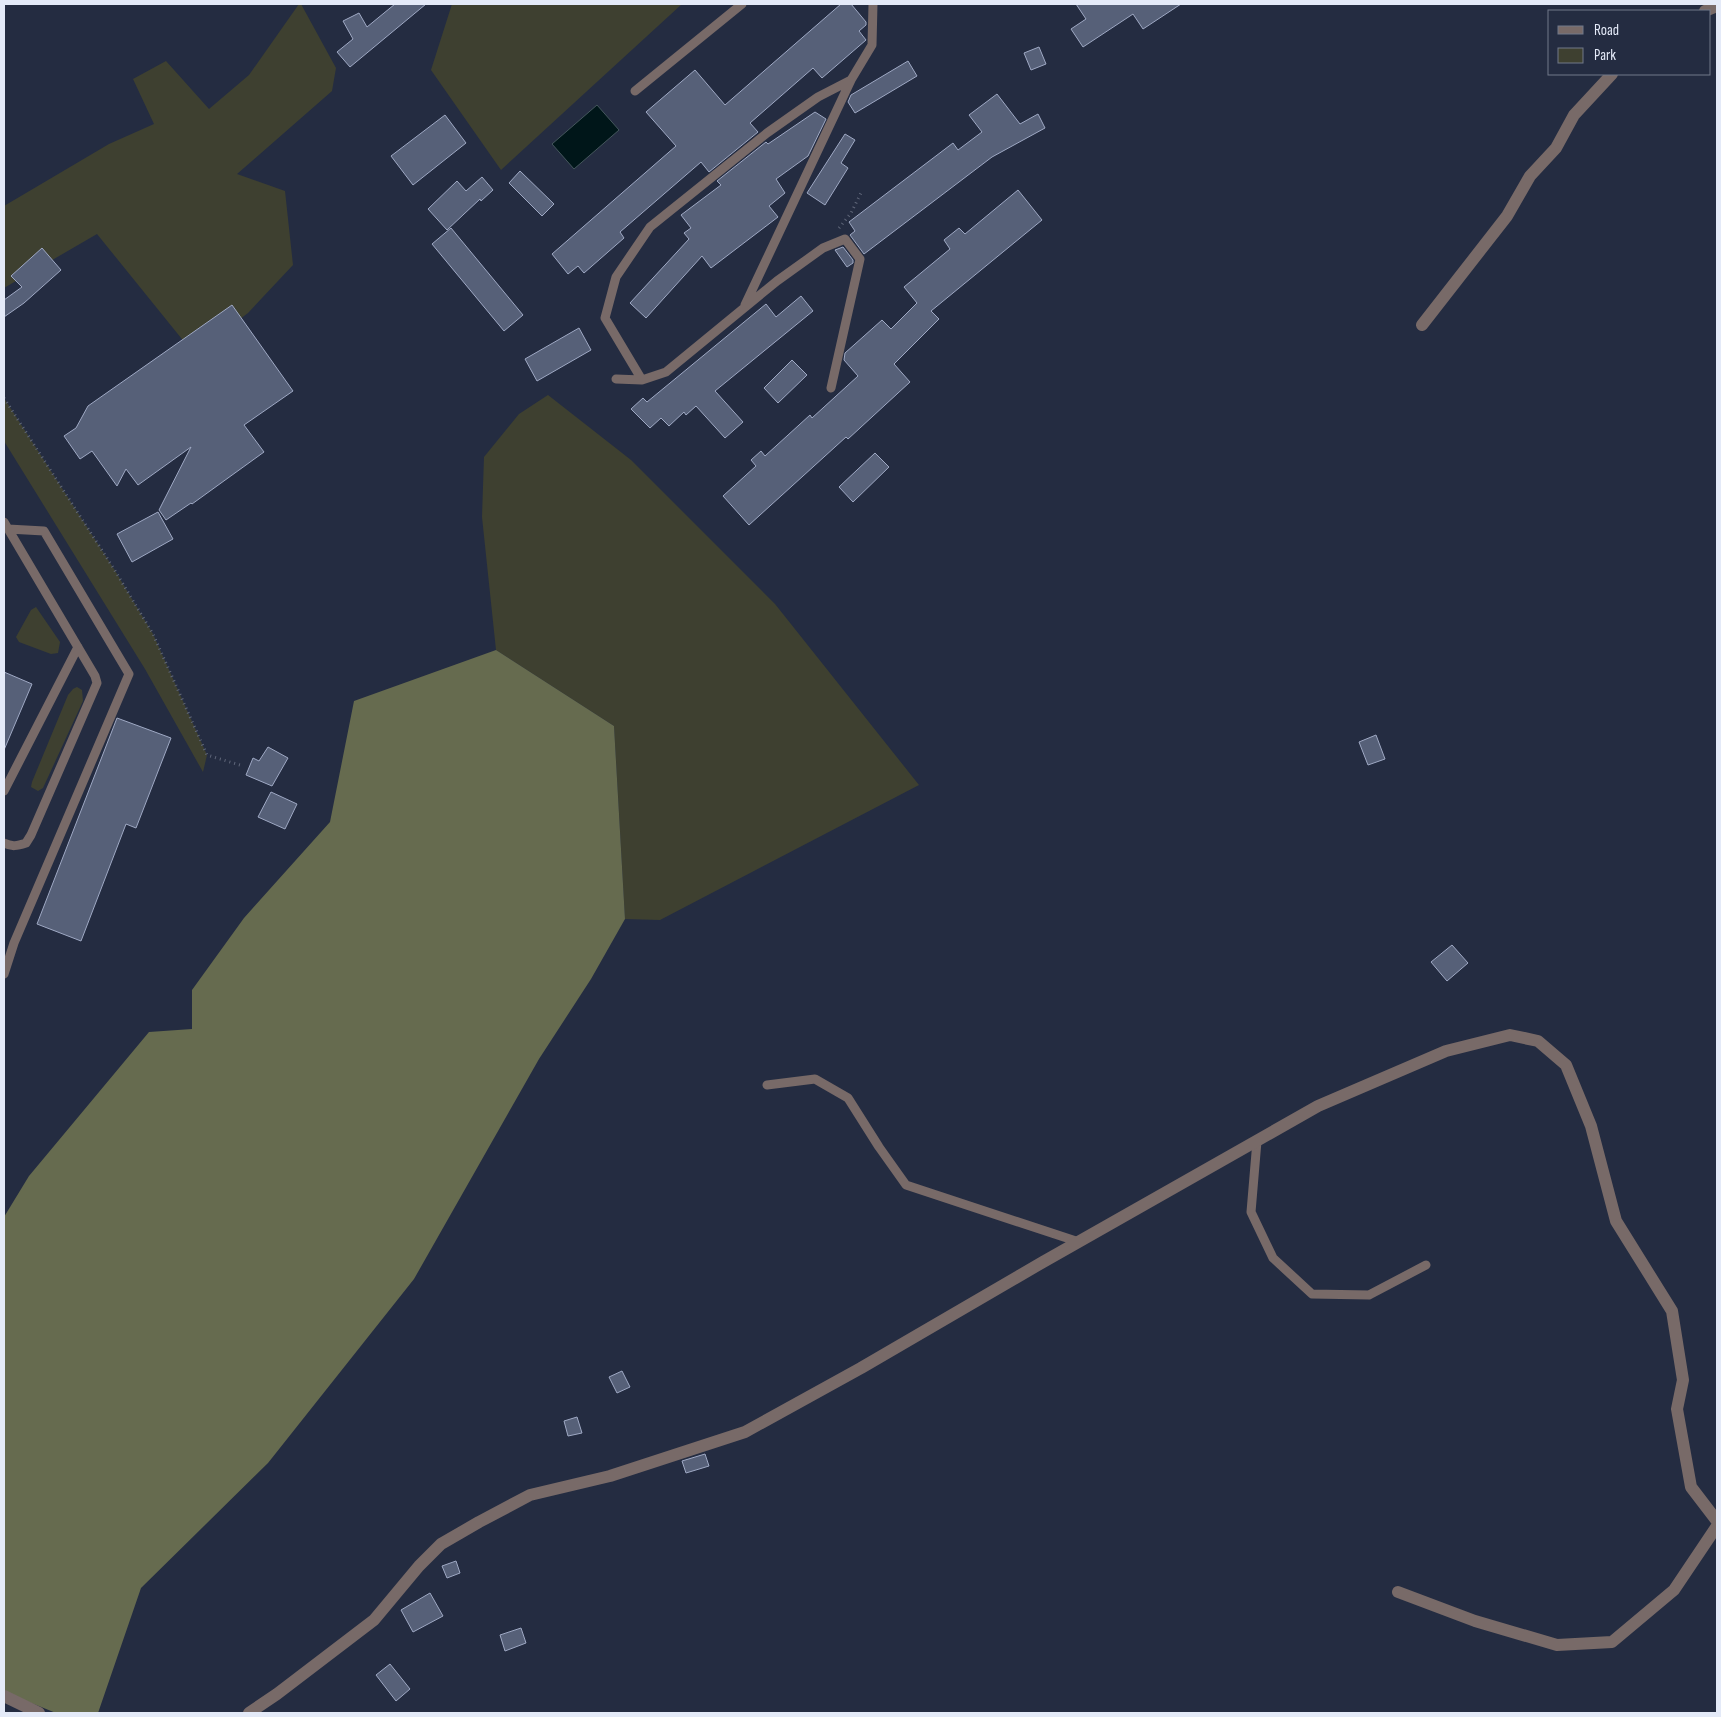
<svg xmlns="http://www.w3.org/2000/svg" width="1721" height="1717" font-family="'Sofia Sans Condensed',sans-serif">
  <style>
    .green { fill: #3e4030 }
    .forest { fill: #666b4f }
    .water { fill: #001619; stroke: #44565c }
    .building { fill: #566078; stroke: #9fa9c4 }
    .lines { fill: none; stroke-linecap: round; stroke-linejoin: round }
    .path { stroke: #5f6679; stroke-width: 3; stroke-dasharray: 1 4; stroke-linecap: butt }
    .lane { stroke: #786a68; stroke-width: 9 }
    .street { stroke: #786a68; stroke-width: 12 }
  </style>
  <rect width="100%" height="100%" fill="#242c41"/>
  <path class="green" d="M299,4h2l35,64 -4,23 -95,83 48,17 8,74 -45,48 -54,41 -97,-120 -93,54v-82l105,-62 45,-20 -21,-45 33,-18 43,48 40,-34z
    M452,4h230l-181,166 -70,-100z
    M548,395l83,65 144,144 144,181 -259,135 -35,-1 -11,-193 -118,-76 -14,-133 2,-60 35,-43z
    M4,398l110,171 39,65 54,121 -4,17 -58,-103 -141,-228z
    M36,607l24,35 -2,11 -7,1 -32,-12 -3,-5 15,-27z
    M77,687l5,3 1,11 -40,87 -5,3 -7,-4 1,-5 36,-87 5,-6z"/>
  <path class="forest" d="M496,650l118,76 11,193 -34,60 -52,80 -125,220 -146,184 -127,125 -43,125h-42l-52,-21v-475l25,-41 120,-144 43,-3v-39l52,-72 86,-96 24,-121z"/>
  <path class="water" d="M597,105l22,25 -45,39 -22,-25z"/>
  <path class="building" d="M395,4h31l-76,63 -13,-15 16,-13 -10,-18 16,-8 8,14z
    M841,4h10l15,18v3l-7,6 7,9 -44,38 -9,-10 -63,55 8,9 -49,40 -8,-10 -81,70 4,6 -40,35 -6,-7 -10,8 -16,-20 124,-108 -30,-34 49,-42 30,35z
    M1076,4h105l-38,25 -10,-15 -50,33 -12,-18 15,-10z
    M1039,47l7,17 -15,6 -7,-17z
    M908,61l9,15 -62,37 -7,-11 3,-7z
    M997,94l23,30 18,-10 7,14 -53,29 -128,97 -14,-19 5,-4 -6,-9 104,-79 5,7 24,-18 -13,-17z
    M815,112l11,7 -18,37 -32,23 9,14 -16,13 9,11 -67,51 -9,-12 -56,62 -16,-15 59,-64 -5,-6 7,-5 -10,-13 40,-30 -4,-4 49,-39 2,2z
    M445,115l21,28 -53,42 -22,-29z
    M845,134l10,6 -14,23 7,5 -23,37 -18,-12z
    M520,171l34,33 -12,12 -33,-33z
    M482,177l11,13 -12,11 -1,-2 -33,31 -19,-21 29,-28 9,10z
    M1018,190l24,30 -111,91 8,8 -45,45 16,18 -62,57 -2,-2 -97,88 -26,-29 33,-30 -5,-6 10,-9 4,5 45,-41 2,3 46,-42 -14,-16 1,-7 37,-33 9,9 26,-26 -13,-16 46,-38 -6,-9 15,-12 6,6z
    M451,228l72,87 -19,16 -72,-87z
    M843,247l10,13v3l-6,4 -12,-17z
    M42,248l19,22 -37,33 -20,14v-17l18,-13 -11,-11z
    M801,296l12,15 -98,80 28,31 -18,16 -29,-32 -10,9 -2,-3 -15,14 -8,-8 -11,10 -19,-19 12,-11 4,4 119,-98 10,13z
    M232,305l61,86 -49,34 20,27 -72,52 -1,-1 -25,17 -7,-10 32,-63 -53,38 -12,-16 -9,17 -25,-35 -12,8 -16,-23 12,-8 12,-22z
    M579,328l12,22 -54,31 -12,-22z
    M792,360l15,15 -29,28 -14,-15z
    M875,453l14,14 -36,35 -14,-15z
    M158,512l15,27 -41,23 -15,-28z
    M4,672l28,12 -28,66z
    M117,718l54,20 -35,90 -10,-4 -45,117 -44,-17z
    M1376,735l9,24 -17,6 -9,-23z
    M268,747l20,11 -16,28 -26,-11 7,-17 6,3z
    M271,792l26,12 -12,25 -27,-12z
    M1452,945l16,18 -21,18 -16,-19z
    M622,1371l8,16 -13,6 -8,-16z
    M577,1417l5,16 -14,3 -4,-15z
    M705,1454l4,12 -23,7 -4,-12z
    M456,1561l4,12 -13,5 -5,-12z
    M430,1593l13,23 -30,16 -12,-22z
    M521,1628l5,15 -21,8 -5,-16z
    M390,1664l20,25 -14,12 -20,-26z"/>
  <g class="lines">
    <path class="path" d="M839,228l12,-15 10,-20
      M4,398l110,171 39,65 54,121 36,11"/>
    <path class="lane" d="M635,91l107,-87
      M745,305l106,-225 21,-35 1,-41
      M616,379l26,1
      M831,388l29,-129 -15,-20 -22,9 -46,33 -111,91 -24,8 -37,-62 11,-41 34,-50 117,-94 51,-36 33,-17
      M4,522l91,154 2,7 -66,152 -5,8c-9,3 -14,4 -22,0
      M4,791l74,-144
      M4,974l10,-31 115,-269 -85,-143 -36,-2
      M767,1085l48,-6 33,19 31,49 27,38 173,57
      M1257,1141l-6,71 22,46 39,36 57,1 57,-30"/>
    <path class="street" d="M1705,11l12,-5
      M1422,325l85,-109 23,-40 26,-28 18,-33 38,-41
      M1398,1592l77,29 82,24 55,-3 62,-52 43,-64
      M4,1696l35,17
      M249,1713l28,-19 97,-74 45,-54 22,-22 38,-22 51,-27 80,-19 135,-44 116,-64 182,-106 275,-156 128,-55 64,-16 28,6 28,24 25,61 25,95 56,90 11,69 -6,29 14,78 26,34"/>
  </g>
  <rect width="1721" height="1717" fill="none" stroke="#e4eaf8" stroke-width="10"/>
  <rect x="1548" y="10" width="162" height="65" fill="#242c41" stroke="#71788a"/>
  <rect x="1558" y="26" width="25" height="8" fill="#786a68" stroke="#71788a"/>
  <text x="1594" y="35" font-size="15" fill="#e4eaf8">Road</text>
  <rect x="1558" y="48" width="25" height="15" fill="#3e4030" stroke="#71788a"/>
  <text x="1594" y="60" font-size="15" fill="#e4eaf8">Park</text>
</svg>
